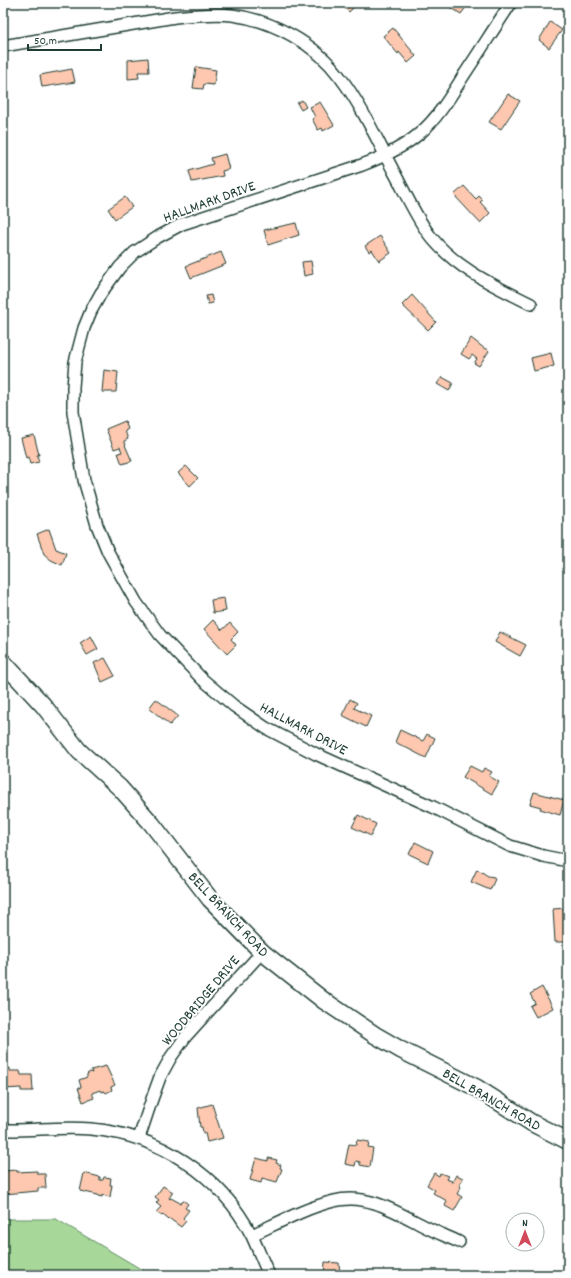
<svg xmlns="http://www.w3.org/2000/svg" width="571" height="1278" font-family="Dekko,sans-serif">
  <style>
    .green { fill: #a7d899; stroke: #638a66 }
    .building { fill: #fdc8af; stroke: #1f3d34 }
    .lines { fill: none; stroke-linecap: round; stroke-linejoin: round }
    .street-casing { stroke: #1f3d34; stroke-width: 14 }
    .secondary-casing { stroke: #1f3d34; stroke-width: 19 }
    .street { stroke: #fff; stroke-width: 11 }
    .secondary { stroke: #fff; stroke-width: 16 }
    .labels { text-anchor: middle; stroke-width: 4; stroke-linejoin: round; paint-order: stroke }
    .street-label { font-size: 15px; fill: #1f3d34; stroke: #fff }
  </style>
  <rect width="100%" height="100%" fill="#fff"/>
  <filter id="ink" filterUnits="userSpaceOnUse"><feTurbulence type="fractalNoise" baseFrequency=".025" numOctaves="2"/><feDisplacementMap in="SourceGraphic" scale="8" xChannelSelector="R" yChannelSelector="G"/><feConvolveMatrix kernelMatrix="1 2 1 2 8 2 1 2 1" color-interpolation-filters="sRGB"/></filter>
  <g filter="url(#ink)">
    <path class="green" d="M3,1219h53l95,56h-148z"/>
    <path class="building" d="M339,3h19l-9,9z
      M453,3h16l-8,11 -11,-7z
      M550,22l12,8 -13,18 -10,-8z
      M393,28l23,28 -8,7 -9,-11 -1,2 -15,-18z
      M148,58l1,14h-11l1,6 -11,1v-19z
      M196,67l20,3 -2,15 -10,-1 -1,5 -10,-1z
      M72,69l3,13 -33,5 -2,-12z
      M508,94l12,7 -19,28 -12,-7z
      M302,100l4,7 -5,3 -4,-7z
      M320,102l14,23 -11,6 -1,-3 -4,2 -6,-11 3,-2 -5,-10z
      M225,154l4,15 -7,2 1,5 -31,6 -3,-11 24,-7 -2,-6z
      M464,186l12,13 3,-3 4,4 -3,2 10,11 -10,10 -26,-28z
      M125,197l7,10 -17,12 -7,-10z
      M296,223l3,12 -31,10 -4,-15z
      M380,236l11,17 -12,8 -7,-11 -3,2 -4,-6z
      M221,252l5,12 -35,14 -5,-12z
      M311,261l2,13 -9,2 -2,-14z
      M211,295l2,8 -5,1 -2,-8z
      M412,295l24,27 -8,8 -26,-25z
      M471,338l14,11 1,-1 3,3 -10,15 -5,-3 3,-4 -5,-4 -3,4 -8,-5z
      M551,353l3,13 -20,5 -3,-13z
      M104,370l14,2 -2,20h-14z
      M442,377l11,6 -4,8 -12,-7z
      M125,421l3,8 -3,2 3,8 -4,2 2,4h-1l7,16 -10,3 -4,-11 4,-1 -2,-5 -6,2 -8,-20z
      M34,435l5,20h-2l2,7 -9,2 -2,-7 -2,1 -5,-20z
      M186,466l12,12 -8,8 -12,-13z
      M49,529l7,20 10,4 -4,12 -11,-5 -7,-6 -7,-20z
      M224,598l2,13 -13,2 -2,-13z
      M213,620l9,10 8,-7 8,9 -7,7 5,6 -9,9 -23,-25z
      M500,632l26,13 -6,11 -25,-14z
      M91,636l7,13 -11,6 -7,-12z
      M105,658l10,18 -13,6 -8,-19z
      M156,699l22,17 -8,9 -21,-17z
      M350,699l7,4 -3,5 17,8 -5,11 -24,-12z
      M400,730l23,11 4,-7 8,4 -9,20 -31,-16z
      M470,766l12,6 2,-4 8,4 -3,4 10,6 -7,12 -29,-17z
      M534,792l30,8 -4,15 -20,-6 1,-2 -11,-3z
      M358,815l18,9 -5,12 -19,-9z
      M415,842l18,9 -5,12 -19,-9z
      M477,869l11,7 6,1 1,2 -5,11 -19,-8z
      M567,908l1,34h-13l-2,-33z
      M542,987l11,21 -17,9 -6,-11 5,-3 -5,-9z
      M106,1066l9,19 -4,2 1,3 -6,3 -2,-2 -3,1 -1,-2 -8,3 2,5 -11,4 -5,-14 3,-1 -2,-7 8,-3v-3l3,-2 2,1 -1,-3z
      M3,1068h7v3h10l1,4h11l1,16h-12v-3l-18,1z
      M212,1104l11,34 -16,4 -2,-9h-2l-1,-6h-2l-2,-19z
      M357,1140l12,2 -1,5 5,1 -3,19 -10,-2v-3l-4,-1 -1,5 -10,-2 4,-20 7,1z
      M256,1158l12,3v-3l5,1 4,1 -1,3 5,2 -1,3 2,1 -5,13 -15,-4 -1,5 -11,-3z
      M17,1170v2l20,-1v3h8l1,14h-8v3l-34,3 -1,-23z
      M84,1173l16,4v3h3l1,-3 7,1 -1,7h2l-2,12 -8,-2v2l-4,-1v-1l-18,-4z
      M434,1173l5,3 1,-3 8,3 -2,3 6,2v2l4,-8 7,3 -4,8 2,1 -4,7 5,3 -8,14 -9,-5 2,-5 -14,-8 2,-3 -8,-5z
      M163,1186l10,6 -4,6 1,1 1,-1 9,5 3,-3 5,4 -3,4 4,2 -6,8 3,3 -5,6 -11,-8 -1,1 -6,-5 -1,1 -6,-4 5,-5 -5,-4 3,-3 -4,-3z
      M325,1262l14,1 1,12h-16z"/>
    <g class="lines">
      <defs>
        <path id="street" d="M511,3c-16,24 -31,48 -47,72 -12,19 -26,43 -44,58 -17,15 -37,24 -58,32l-180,59 -24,13 -23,15 -15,15 -19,26 -10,18 -7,17 -9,34 -2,25v25l11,68 13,45 11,27 28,50 24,33 42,44 32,27 32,22 50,26 117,53 77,39 33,10 25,5
          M3,46l172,-29c19,-2 38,-4 57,-2 40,5 84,29 108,62 22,29 37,63 54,95 12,22 22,46 37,65 27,33 64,49 100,67
          M3,1130c29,1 59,-4 88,-1 68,6 130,46 161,107 6,13 11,26 17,39
          M139,1138l13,-39 8,-22 11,-20 15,-21 76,-84
          M252,1235c26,-12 53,-27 82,-34 31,-8 59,9 86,23 13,7 26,12 39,18"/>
        <path id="secondary" d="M3,662l40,43 36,46 41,37 32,36 58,75 52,53 61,48 52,35 26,15 76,38 55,35 36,18"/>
      </defs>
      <use href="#street" class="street-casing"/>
      <use href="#secondary" class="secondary-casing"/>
      <use href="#street" class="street"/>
      <use href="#secondary" class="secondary"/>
    </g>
  </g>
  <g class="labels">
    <g class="street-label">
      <text transform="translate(209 201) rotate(-20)" y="5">HALLMARK DRIVE</text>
      <text transform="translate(304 728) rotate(28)" y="5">HALLMARK DRIVE</text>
      <text transform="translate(229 914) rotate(47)" y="5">BELL BRANCH ROAD</text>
      <text transform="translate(200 1000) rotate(-50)" y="5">WOODBRIDGE DRIVE</text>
      <text transform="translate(492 1099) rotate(30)" y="5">BELL BRANCH ROAD</text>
    </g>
  </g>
  <rect width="571" height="1278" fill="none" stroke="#fff" stroke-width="16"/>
  <rect x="8" y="8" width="555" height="1262" fill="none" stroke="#1f3d34" stroke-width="1.5" filter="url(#ink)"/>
  <g transform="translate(525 1232)"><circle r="19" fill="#ffffff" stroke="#a5b1ae"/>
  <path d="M0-3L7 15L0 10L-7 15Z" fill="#d1495b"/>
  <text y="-6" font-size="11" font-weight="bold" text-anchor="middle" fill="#1f3d34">N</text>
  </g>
  <path d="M28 44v6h73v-6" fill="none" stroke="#1f3d34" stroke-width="2"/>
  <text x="34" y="44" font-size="12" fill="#1f3d34" stroke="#ffffff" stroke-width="3" paint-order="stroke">50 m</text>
</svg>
